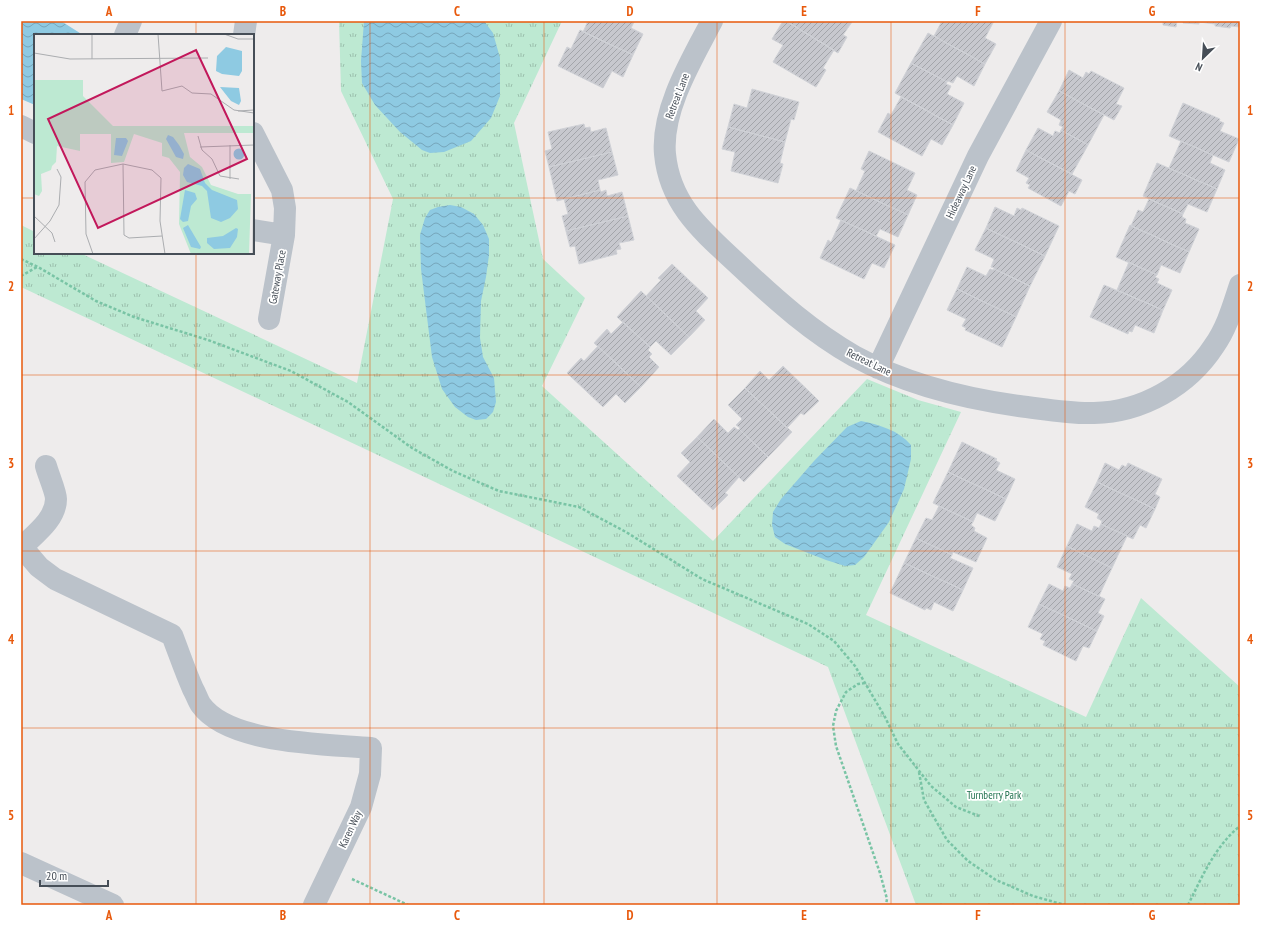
<svg xmlns="http://www.w3.org/2000/svg" width="1261" height="926" font-family="'PT Sans Narrow',sans-serif">
  <style>
    .park { fill: url(#park-tufts) }
    .water { fill: url(#water-waves) }
    .building { fill: url(#building-hatch); stroke: #d0d2d7 }
    .lines { fill: none; stroke-linecap: round; stroke-linejoin: round }
    .path { stroke: #79c4a5; stroke-width: 2.5; stroke-dasharray: 3 2; stroke-linecap: butt }
    .minor { stroke: #bbc2ca; stroke-width: 22 }
    .grid { fill: none; stroke: #e8590c; stroke-width: 1; stroke-opacity: 0.55 }
    .labels { text-anchor: middle; stroke-width: 3.5; stroke-linejoin: round; paint-order: stroke }
    .street-label { font-size: 11px; fill: #464e57; stroke: #fff }
    .park-label { font-size: 11px; fill: #1f714e; stroke: #fff }
    .inset-road { fill: none; stroke: #abadb0; stroke-width: 1 }
    .view { fill: #c2185b; fill-opacity: 0.15; stroke: #c2185b; stroke-width: 2 }
    .inset-edge { fill: none; stroke: #464e57; stroke-width: 2 }
    .neatline { fill: none; stroke: #e8590c; stroke-width: 1.5 }
    .grid-label { font-size: 13px; text-anchor: middle; font-weight: bold; fill: #e8590c }
  </style>
  <defs>
    <pattern id="park-tufts" width="24" height="20" patternUnits="userSpaceOnUse"><rect width="24" height="20" fill="#bde9d2"/><path d="M3 7l-1-3M5 7V3M7 7l1-3M15 17l-1-3M17 17v-4M19 17l1-3" fill="none" stroke="#9bbfad"/></pattern>
    <pattern id="water-waves" width="16" height="10" patternUnits="userSpaceOnUse"><rect width="16" height="10" fill="#8ecae2"/><path d="M0 5q4-4 8 0t8 0" fill="none" stroke="#76a6ba"/></pattern>
    <pattern id="building-hatch" width="6" height="6" patternUnits="userSpaceOnUse"><rect width="6" height="6" fill="#c7c8ce"/><path d="M-1 1l2-2M0 6l6-6M5 7l2-2" fill="none" stroke="#a3a5aa"/></pattern>
  </defs>
  <rect width="100%" height="100%" fill="#eeecec"/>
  <path class="park" d="M339,21h223l-48,102 29,136 42,39 -43,88 171,155 154,-162 51,21 43,12 -95,203 220,102 55,-119 99,89v218h-324l-88,-238 -807,-380v-62l14,7v21h45l277,130 36,-184 -52,-108z"/>
  <path class="water" d="M21,21h40l22,14h-48v70l-14,-6z
    M364,21h120l9,12 7,25v38l-9,22 -20,23 -27,11 -14,1 -8,-3 -22,-18 -25,-27 -13,-22 -1,-22z
    M450,205l11,2 13,7 9,11 6,14v16l-3,22 -5,24 -1,37 3,19 11,21 2,24 -3,10 -7,7 -10,1 -8,-3 -13,-10 -13,-18 -10,-32 -11,-88 -1,-34 5,-17 5,-8 8,-3z
    M861,421c19,4 37,9 50,24v14l-7,30 -15,33 -25,35 -9,8 -10,1 -19,-6 -41,-16 -10,-7 -3,-12 1,-13 8,-13 33,-38 33,-34z"/>
  <path class="building" d="M588,21h44l2,1 -3,6 12,6 -10,21 -50,-23z
    M783,21h3l48,29 -11,18 3,2 -10,17 -43,-25 10,-17 -11,-6z
    M786,21h64l2,1 -9,13 4,2 -9,16z
    M942,21h52l-9,17 11,6 -11,20 -51,-28z
    M1163,21h14l-1,6 -13,-2z
    M1183,21h57v6l-9,-1 -1,2 -15,-2v-2l-16,-2v2l-16,-1z
    M580,30l53,25 -10,22 -11,-6 -9,17 -45,-22 9,-19 4,2z
    M928,33l57,31 -11,22 -17,-10 -4,7 -5,-2 -1,1 -36,-19z
    M911,63l36,19 -1,2 5,2 -4,8 17,9 -11,22 -58,-32z
    M1069,70l14,8 3,-6 3,2 2,-3 33,17 -8,16 6,2 -8,14 -55,-29z
    M752,89l47,13 -5,18 -3,-1 -6,23 -57,-15 6,-23 13,4z
    M1059,91l45,24 -16,30 -27,-15 2,-3 -4,-2 2,-5 -14,-8z
    M901,97l52,28 -11,20 -11,-6 -9,17 -44,-24 10,-19 3,2z
    M1183,103l37,16 -1,2 5,2 -4,8 19,8 -10,23 -60,-26z
    M584,124l1,4 5,-1 1,5 15,-4 6,24 -63,15 -4,-16 7,-2 -4,-17z
    M728,127l57,15 -5,21 3,1 -5,19 -47,-12 4,-19 -13,-3z
    M1038,128l15,8 2,-5 5,2 1,-3 27,15 -16,29 -46,-24z
    M1181,141l32,14 -3,8 15,7 -8,19 -48,-21z
    M1026,150l56,30 -7,14 -6,-3 -8,15 -33,-18 2,-3 -4,-2 3,-5 -13,-7z
    M869,151l46,22 -8,17 10,5 -9,20 -52,-24 9,-20 -4,-2z
    M612,152l6,23 -20,5 2,10 -43,11 -8,-34z
    M1157,163l60,26 -10,23 -19,-8 -5,10 -40,-18z
    M850,188l58,27 -10,22 -18,-8 -4,7 -40,-18z
    M600,190l1,2 5,-2 1,6 15,-4 6,24 -62,15 -4,-15 6,-2 -4,-15z
    M1149,199l34,15 -1,3 4,2 -1,4 14,6 -10,23 -58,-26 7,-16 5,2z
    M995,207l19,9 3,-8 4,2 1,-2 37,18 -14,30 -59,-28z
    M628,216l6,24 -15,3 2,6 -5,1 1,4 -38,10 -4,-18 -5,1 -4,-16z
    M841,220l54,25 -11,23 -12,-5 -8,16 -44,-21 8,-18 3,2z
    M1130,225l59,27 -9,21 -19,-8 -4,10 -41,-18z
    M986,228l59,28 -15,30 -36,-17v-1l-3,-1 3,-8 -19,-9z
    M1129,262l28,13 -2,2 4,2 -2,4 15,7 -9,20 -46,-20z
    M672,264l36,34 -12,13 9,9 -16,17 -43,-41 15,-16 -3,-2z
    M967,267l19,9 4,-7 3,1 1,-1 36,17 -14,31 -59,-28z
    M1104,285l59,25 -9,23 -19,-8 -3,7 -3,-1 -1,3 -38,-17z
    M957,289l59,28 -14,30 -37,-17 1,-2 -4,-2 4,-7 -19,-9z
    M641,291l48,46 -18,18 -15,-14 -6,6 -33,-30z
    M623,322l27,25 -2,3 4,4 -3,3 10,10 -18,20 -47,-44 13,-14 4,5z
    M598,346l43,41 -16,16 -9,-9 -13,13 -36,-34 14,-15 3,3z
    M783,366l36,35 -15,14 -3,-2 -14,15 -42,-40 15,-17 9,9z
    M745,388l47,44 -24,25 -29,-28 1,-1 -4,-3 6,-6 -14,-14z
    M714,419l14,14 6,-6 4,3 1,-1 29,28 -24,25 -47,-45z
    M697,437l42,40 -14,16 3,2 -15,15 -36,-34 13,-14 -9,-9z
    M962,442l35,17 -2,1 5,3 -4,7 19,9 -9,20 -58,-27z
    M1105,463l14,7 3,-5 4,2 2,-4 34,16 -7,15 5,3 -5,12 -58,-27z
    M948,472l58,27 -11,22 -18,-8 -4,9 -40,-19z
    M1097,482l58,27 -9,19 -6,-3 -7,14 -32,-15 1,-3 -5,-3 2,-4 -14,-7z
    M939,506l34,16 -2,3 4,3 -1,3 13,7 -11,24 -23,-10 -1,3 -36,-17 10,-20 6,2z
    M1077,524l15,7 2,-5 5,2 2,-4 26,12 -15,32 -45,-22z
    M916,538l36,17 -2,3 23,10 -10,22 -59,-27z
    M1067,546l45,22 -13,28 -27,-12 2,-3 -5,-2 3,-5 -15,-7z
    M904,563l59,27 -10,21 -19,-9 -3,8 -5,-2 -1,2 -35,-17z
    M1049,584l14,7 2,-5 5,2 2,-4 33,15 -7,14 6,3 -7,15 -58,-27z
    M1039,604l58,27 -8,17 -6,-2 -7,15 -33,-16 2,-4 -5,-2 3,-5 -15,-7z"/>
  <g class="lines">
    <path class="path" d="M21,259l17,8 58,34 38,16 74,23 83,31 57,31 64,46 41,23 46,20 80,16 47,25 76,47 106,45 26,17 21,25 30,51 13,27 33,42 25,21 23,9
      M21,276l16,-9
      M865,683l-7,1 -12,8 -10,19 -3,15 3,20 44,127 7,26 -1,6
      M919,772l5,28 23,40 21,21 28,19 37,16 32,9
      M352,879l56,26
      M1188,905c14,-28 27,-59 52,-79"/>
    <path class="minor" d="M712,21c-20,38 -51,89 -47,133 5,53 41,80 77,114 35,33 70,64 112,88 51,28 107,42 165,50 25,3 50,8 75,7 48,-1 94,-27 120,-67 13,-18 19,-40 26,-61
      M125,35l6,-14
      M244,35l2,-14
      M21,126l14,7
      M253,133l29,57 3,18 -1,27 -15,84
      M253,230l31,5
      M878,368l100,-212 73,-135
      M21,546l18,21 16,12 117,56c7,18 13,36 21,54 3,5 5,12 8,16 28,39 125,39 170,43l-1,26 -9,33 -47,98
      M22,547c13,-13 34,-28 34,-48 0,-7 -8,-25 -10,-33
      M21,863l92,42"/>
  </g>
  <path class="grid" d="M196,21v14M370,21v884M544,21v884M717,21v884M891,21v884M1065,21v884M21,198h14M253,198h987M196,253v652M21,375h1219M21,551h1219M21,728h1219"/>
  <g class="labels">
    <g class="street-label">
      <text transform="translate(677 96) rotate(-69)" y="4">Retreat Lane</text>
      <text transform="translate(961 192) rotate(-65)" y="4">Hideaway Lane</text>
      <text transform="translate(277 277) rotate(-80)" y="4">Gateway Place</text>
      <text transform="translate(869 362) rotate(26)" y="4">Retreat Lane</text>
      <text transform="translate(350 829) rotate(-65)" y="4">Karen Way</text>
    </g>
    <g class="park-label">
      <text x="994" y="799">Turnberry Park</text>
    </g>
  </g>
  <g transform="translate(34 34)">
    <rect width="220" height="220" fill="#eeecec"/>
    <path d="M0,46h49v16l30,30h141l-1,7h-69l6,24 12,10 9,18 27,9h13l-2,60h-58l-12,-30 1,-52 -11,-14 -7,-2v-13l-28,-9 -10,28 -13,1v-29h-31v17l-23,-5 -1,16 -4,4 -1,4 -10,4 1,17 -3,5 -5,-2z" fill="#bde9d2"/>
    <path d="M192,13l16,4v20l-3,5 -17,-2 -6,-3 1,-15zM186,53l19,1 2,13 -2,4 -8,-4zM134,101l5,2 6,8 5,9 -1,5 -7,-2 -10,-18zM82,104h10l2,3 -6,15 -8,-1zM199.5 120a5.5 5.5 0 1 1 11 0a5.5 5.5 0 1 1-11 0ZM154,130l12,5 5,14 7,7 25,10 1,9 -8,9 -9,4 -10,-4 -4,-27 -5,-5 -15,-4 -4,-7 1,-7zM151,156l10,3 2,6 -6,7 -3,15 -5,1 -3,-3zM154,191l13,22 -1,2 -9,-2 -8,-19zM202,194l2,1 -1,8 -7,11 -16,1 -7,-6v-5l16,-2z" fill="#8ecae2"/>
    <path class="inset-road" d="M124,0l4,57 20,-5 10,7 19,1 23,16 20,3M190,0l14,5h16M0,19l36,6 138,-1M58,25v-25M204,77l16,-1M164,102l4,14 10,9 8,17 19,3M196,111v34M166,113l54,-2M89,130l1,71 5,3 33,-2M0,182l18,17 3,9M0,205l16,-18 9,-16 2,-28 -4,-8M59,220l-7,-20 -1,-52 10,-12 28,-6 29,6 9,8 -1,43 5,33M219,220l1,-106"/>
    <path class="view" d="M162,16l51,109 -149,69 -50,-109z"/>
    <rect width="220" height="220" class="inset-edge"/>
  </g>
  <rect width="1261" height="926" fill="none" stroke="#ffffff" stroke-width="44"/>
  <g transform="translate(1203 58) rotate(205)" stroke="#ffffff" stroke-width="3" paint-order="stroke">
  <path d="M0-3L7 15L0 10L-7 15Z" fill="#464e57"/>
  <text y="-6" font-size="11" font-weight="bold" text-anchor="middle" fill="#464e57">N</text>
  </g>
  <path d="M40 880v6h68v-6" fill="none" stroke="#464e57" stroke-width="2"/>
  <text x="46" y="880" font-size="12" fill="#464e57" stroke="#ffffff" stroke-width="3" paint-order="stroke">20 m</text>
  <rect x="22" y="22" width="1217" height="882" class="neatline"/>
  <g class="grid-label">
    <text x="109" y="16">A</text>
    <text x="283" y="16">B</text>
    <text x="457" y="16">C</text>
    <text x="630" y="16">D</text>
    <text x="804" y="16">E</text>
    <text x="978" y="16">F</text>
    <text x="1152" y="16">G</text>
    <text x="11" y="115">1</text>
    <text x="1250" y="115">1</text>
    <text x="11" y="291">2</text>
    <text x="1250" y="291">2</text>
    <text x="11" y="468">3</text>
    <text x="1250" y="468">3</text>
    <text x="11" y="644">4</text>
    <text x="1250" y="644">4</text>
    <text x="11" y="820">5</text>
    <text x="1250" y="820">5</text>
    <text x="109" y="920">A</text>
    <text x="283" y="920">B</text>
    <text x="457" y="920">C</text>
    <text x="630" y="920">D</text>
    <text x="804" y="920">E</text>
    <text x="978" y="920">F</text>
    <text x="1152" y="920">G</text>
  </g>
</svg>
